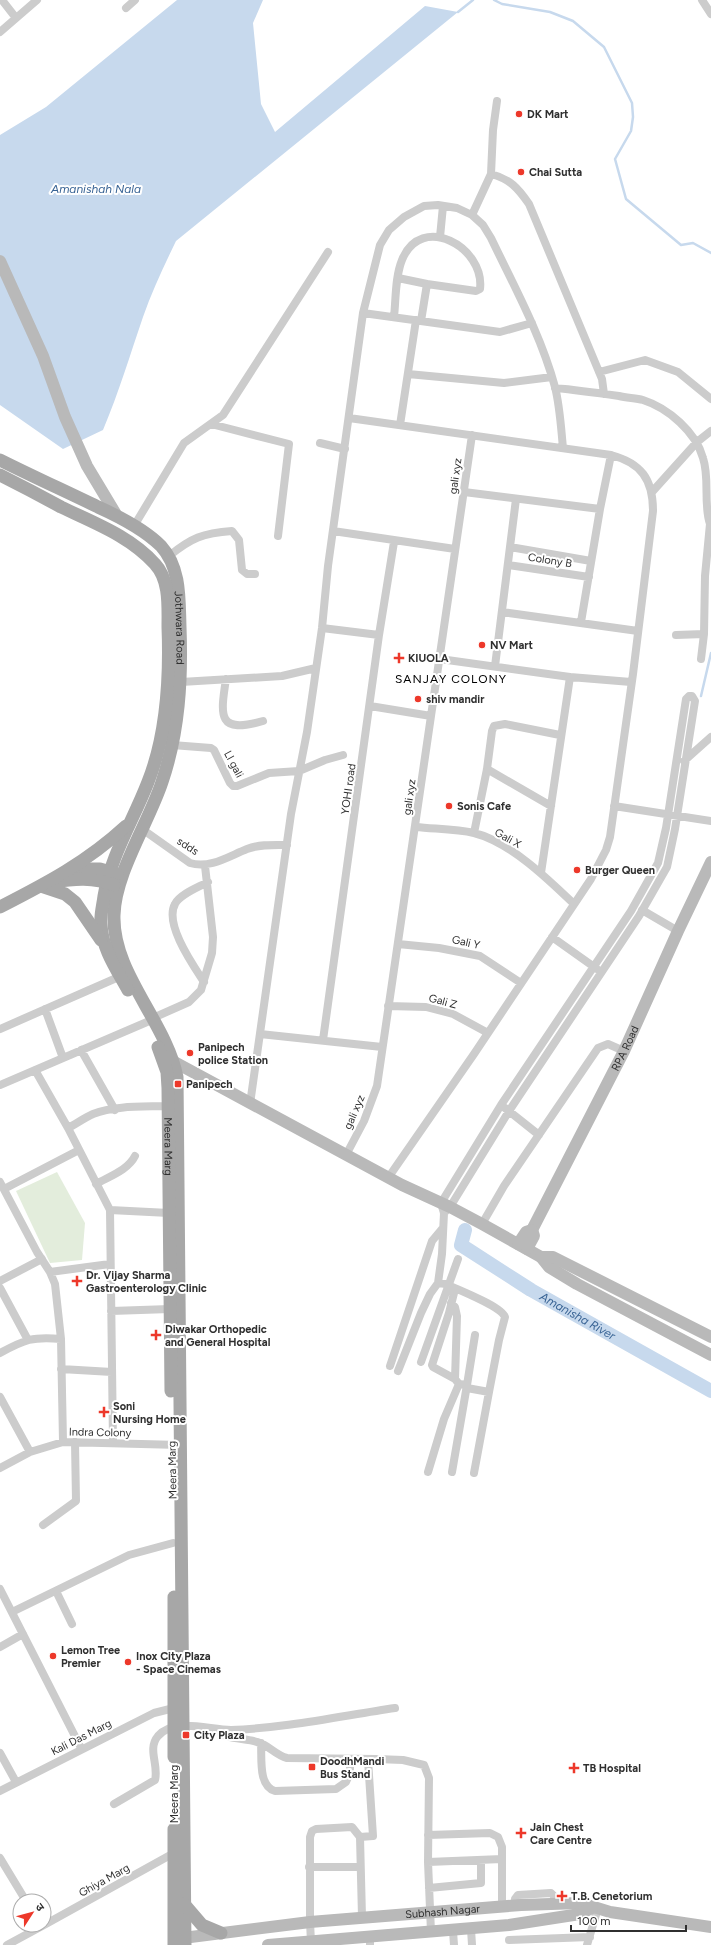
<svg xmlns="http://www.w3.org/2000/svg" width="711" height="1945" font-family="Figtree,'Noto Sans Devanagari',sans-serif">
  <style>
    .green { fill: #e3eddc }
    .water { fill: #c7d9ed }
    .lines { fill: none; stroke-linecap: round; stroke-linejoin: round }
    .stream { stroke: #c7d9ed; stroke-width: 2.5 }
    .river { stroke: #c7d9ed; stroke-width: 14 }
    .street { stroke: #ccc; stroke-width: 8 }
    .secondary { stroke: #b9b9b9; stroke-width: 12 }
    .primary { stroke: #a7a7a7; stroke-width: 13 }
    .poi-dot { fill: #ed382a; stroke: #fff; stroke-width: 1.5 }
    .labels { text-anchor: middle; stroke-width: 4; stroke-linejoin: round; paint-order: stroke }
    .poi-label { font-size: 11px; font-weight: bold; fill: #2f2f2f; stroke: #fff; text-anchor: start }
    .street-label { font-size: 11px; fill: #2f2f2f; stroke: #fff }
    .water-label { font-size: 12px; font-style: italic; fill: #396495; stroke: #fff }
    .neighbourhood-label { font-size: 12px; letter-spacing: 1px; fill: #000; stroke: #fff }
  </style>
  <rect width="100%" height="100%" fill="#fff"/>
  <path class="green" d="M57,1172l28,51 -3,37 -32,3 -34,-72z"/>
  <path class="water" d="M177,0h86l-10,23 8,81 14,28 150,-126 33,6 -282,229c-12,25 -24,50 -33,76 -13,38 -24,75 -40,113l-40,19 -63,-44v-270l46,-28z"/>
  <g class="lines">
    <path class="stream" d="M494,0l8,4 48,8 23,9 31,26 28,56 1,14 -2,14 -16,28 11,40 55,46 12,-2 18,10
      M458,12l15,-12
      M701,696l10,-43"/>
    <path class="river" id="s1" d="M465,1230l-4,15 70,45 180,101"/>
    <path class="street" d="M2,0l14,18
      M702,0l9,14
      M126,8l9,-8
      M0,32l37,-32
      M491,174c19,5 27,14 38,30l73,175 2,15
      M472,215l19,-41 2,-44 4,-29
      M440,237l3,-31
      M398,278l29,6
      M363,313l137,19 32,-9
      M394,317c2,-18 1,-40 8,-57 19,-48 83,-13 78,29l-4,2 -49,-7 -6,37
      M599,372l46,-12 33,12 33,27
      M408,374l96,9 48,-6
      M555,388c21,2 43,5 64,8 8,2 17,2 24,4 25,8 53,32 60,58 7,21 0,46 7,66l-5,52 -1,58 -3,25
      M349,418l262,37c30,8 42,24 42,56l-20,163 -23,163 -4,13 -15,29 -117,175 -86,124
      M211,424l78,20 -11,92
      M400,425l16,-105
      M320,443l25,6
      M464,492l136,17
      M652,492l45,-50 14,-11
      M134,526l50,-83 39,-28 105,-163
      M333,531l122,18
      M510,547l81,14
      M169,556c22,-18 34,-23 63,-25l7,9 3,30 5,4h8
      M508,565l81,12
      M502,612l136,19
      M581,622l19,-113 11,-54
      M322,628l57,7
      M676,635l28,-1
      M440,659l130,18 61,5
      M495,666l21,-167
      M226,679c-6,38 -8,55 37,42
      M181,682l101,-6 34,-8
      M370,706l61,10
      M172,745l39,3 3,2 16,33 3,3h4l32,-13 30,-2 26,-11 18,-5
      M684,761l27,-24
      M487,769l64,37
      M614,806l97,15
      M416,827c18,2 40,2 58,6 36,9 74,46 100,71
      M142,829l48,34c20,6 39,-7 57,-14 13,-5 27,-4 40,-4
      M474,833l13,-64 5,-38 2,-5 11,-2 55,11
      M541,873l29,-196
      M642,910l36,21
      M552,937l45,32
      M398,944l41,4 41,8 41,27
      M204,982c-11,-17 -40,-58 -29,-78 5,-10 24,-17 33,-22
      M388,1006l38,1 27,7 35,19
      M45,1009l18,49
      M153,1018l36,-16 12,-12 11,-37 1,-16 -8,-71
      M0,1029l121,-53
      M260,1034l122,13
      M323,1040l56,-405 15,-93
      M81,1050l34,60
      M35,1070l33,58 42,82 3,233
      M0,1085l147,-63
      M250,1104l41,-290 16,-82 15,-104 6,-62 35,-253 17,-68 9,-15 15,-13 20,-11 14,-1 19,3 15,7 11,10 8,13c23,48 50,97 64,149 5,20 6,41 8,61
      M505,1108l34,27
      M68,1128c8,-4 16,-10 25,-14 23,-9 51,-7 75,-8
      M346,1155l18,-34 13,-35 95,-651
      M0,1182l37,70 13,20 5,12 6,55 2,103
      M96,1184c14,-8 32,-14 39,-28
      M4,1189l75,-39
      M110,1210l59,3
      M482,1224l22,-38 94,-138 10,-4 16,7
      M50,1272l60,-8
      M0,1281l42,-22
      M438,1283l8,1c12,6 55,22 59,33l-6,23 -10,52 -22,-4
      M0,1288l28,52
      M455,1289l-6,24 -17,52 1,2 22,12 4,5 8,1 8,-50
      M451,1303l4,4 2,9 -2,63
      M111,1311l59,-2
      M0,1353c24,-13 33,-17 61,-14
      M421,1362l37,-103
      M390,1366l42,-125 10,-12
      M61,1369l51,3
      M398,1371l23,-58 9,-19 8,-11 4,-29 2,-41 -3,-10 60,-98 130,-194 27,-48 8,-35 20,-129 3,-3h3l3,5 -20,128 -8,38 -28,49 -130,195 -59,96 -6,6
      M0,1397l30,55
      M0,1468l30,-16 33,-10 117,3
      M428,1472l16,-53 15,-35
      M452,1472l15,-87
      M474,1473l15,-81
      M43,1525l33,-24 -1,-59
      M0,1589l81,159
      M56,1591l16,33
      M12,1612l117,-57 44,-12
      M0,1647l23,-13
      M216,1729c10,12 28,8 41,13 12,3 18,13 30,16l89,1 27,1 21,5 5,13 -1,84 3,70
      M261,1743c1,15 -3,43 14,48l61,-2 10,-7 4,-9v-14
      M0,1753l16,29
      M0,1791l154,-78 24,-6
      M114,1804l41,-24c4,-15 -8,-31 3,-44 17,-19 51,-6 73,-6 55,-2 110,-14 164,-22
      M428,1835l62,-2 8,4 4,10v60
      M360,1837l13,-1 -5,-76
      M0,1858l26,43
      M428,1862l74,-3
      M309,1867h51
      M429,1888l52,-5v-23
      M514,1906l1,-7 3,-4 33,-2 3,3 1,8
      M44,1925l130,-72
      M471,1929l1,16
      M453,1931l1,14
      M370,1937v8
      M509,1940l81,-3
      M311,1942l-1,-20v-85l2,-6 4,-2 36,-2 8,10 2,80
      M7,1945l37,-20
      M587,1945l11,-37"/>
    <g class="secondary">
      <path d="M0,261l43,95 22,61 22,49 30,50"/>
      <path d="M167,1058l235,127 48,22 32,17 59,33 8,10 28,17 134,71"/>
      <path id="s2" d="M532,1230l92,-179 54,-120 33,-69"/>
      <path d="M518,1244l8,-12 6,-2 2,6 -7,13"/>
      <path d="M541,1257h12l158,80"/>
      <path id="s3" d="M175,1939l135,-17 211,-17 60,-2 29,9 101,15"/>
      <path d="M268,1945l241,-20 71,-11 12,-6"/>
    </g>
    <g class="primary">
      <path id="s4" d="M0,460c32,16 65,31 98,47 20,9 47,23 63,39 20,22 18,53 19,81 2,53 -1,105 -18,155 -13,40 -47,91 -48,133 -2,58 52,106 63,162l8,868"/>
      <path d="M0,475c20,10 41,21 61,32 33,16 69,29 94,57 15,16 13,42 13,63 2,51 -1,107 -20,155 -15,39 -37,73 -44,114 -1,9 -4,19 -3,28 1,25 16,46 27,66"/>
      <path d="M72,869h28l17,5"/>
      <path d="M53,882c20,-3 41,-5 61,3"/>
      <path d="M41,886l24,8 10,8 26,38"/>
      <path d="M0,907c47,-24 87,-45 126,-81"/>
      <path id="s5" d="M158,1047l9,25 1,16 3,303"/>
      <path d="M174,1597v160"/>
      <path d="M184,1904l18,21 19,8"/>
      <path d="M174,1945v-116"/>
    </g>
  </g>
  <g class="poi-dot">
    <circle cx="519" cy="114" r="4"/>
    <circle cx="521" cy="172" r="4"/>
    <circle cx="482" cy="645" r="4"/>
    <path d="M397 652h4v4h4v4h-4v4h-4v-4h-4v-4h4z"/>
    <circle cx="418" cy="699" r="4"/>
    <circle cx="449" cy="806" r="4"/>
    <circle cx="577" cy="870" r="4"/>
    <circle cx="190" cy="1053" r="4"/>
    <rect x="174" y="1080" width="8" height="8" rx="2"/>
    <path d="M75 1275h4v4h4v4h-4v4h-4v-4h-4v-4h4z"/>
    <path d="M154 1329h4v4h4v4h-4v4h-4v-4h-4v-4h4z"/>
    <path d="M102 1406h4v4h4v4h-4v4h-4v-4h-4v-4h4z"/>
    <circle cx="53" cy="1656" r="4"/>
    <circle cx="128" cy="1662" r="4"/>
    <rect x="182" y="1731" width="8" height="8" rx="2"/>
    <rect x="308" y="1763" width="8" height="8" rx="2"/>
    <path d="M572 1762h4v4h4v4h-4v4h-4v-4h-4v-4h4z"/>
    <path d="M519 1827h4v4h4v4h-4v4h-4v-4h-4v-4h4z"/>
    <path d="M560 1890h4v4h4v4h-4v4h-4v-4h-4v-4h4z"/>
  </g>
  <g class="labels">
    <g class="poi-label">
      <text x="527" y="118">DK Mart</text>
      <text x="529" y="176">Chai Sutta</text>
      <text x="490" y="649">NV Mart</text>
      <text x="408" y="662">KIUOLA</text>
      <text x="426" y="703">shiv mandir</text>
      <text x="457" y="810">Sonis Cafe</text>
      <text x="585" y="874">Burger Queen</text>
      <text x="198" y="1051">Panipech<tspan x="198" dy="13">police Station</tspan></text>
      <text x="186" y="1088">Panipech</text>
      <text x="86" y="1279">Dr. Vijay Sharma<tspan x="86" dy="13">Gastroenterology Clinic</tspan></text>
      <text x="165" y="1333">Diwakar Orthopedic<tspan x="165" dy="13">and General Hospital</tspan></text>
      <text x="113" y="1410">Soni<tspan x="113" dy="13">Nursing Home</tspan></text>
      <text x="61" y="1654">Lemon Tree<tspan x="61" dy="13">Premier</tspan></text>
      <text x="136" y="1660">Inox City Plaza<tspan x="136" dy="13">- Space Cinemas</tspan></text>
      <text x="194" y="1739">City Plaza</text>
      <text x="320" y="1765">DoodhMandi<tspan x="320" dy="13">Bus Stand</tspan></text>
      <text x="583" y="1772">TB Hospital</text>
      <text x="530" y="1831">Jain Chest<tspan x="530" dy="13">Care Centre</tspan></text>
      <text x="571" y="1900">T.B. Cenetorium</text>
    </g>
    <g class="street-label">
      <text transform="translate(455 476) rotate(-82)" y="4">gali xyz</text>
      <text transform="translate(550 560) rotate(9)" y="4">Colony B</text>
      <text dy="4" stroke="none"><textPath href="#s4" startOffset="269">Jothwara Road</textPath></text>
      <text transform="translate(234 764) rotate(62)" y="4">LI gali</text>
      <text transform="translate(348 789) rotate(-82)" y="4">YOHI road</text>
      <text transform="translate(409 797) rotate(-82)" y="4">gali xyz</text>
      <text transform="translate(508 838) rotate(29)" y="4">Gali X</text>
      <text transform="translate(188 846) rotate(33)" y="4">sdds</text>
      <text transform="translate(466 942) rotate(13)" y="4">Gali Y</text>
      <text transform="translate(443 1001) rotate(15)" y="4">Gali Z</text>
      <text dy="4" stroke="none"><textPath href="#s2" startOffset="204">RPA Road</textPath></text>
      <text transform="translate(354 1112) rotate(-66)" y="4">gali xyz</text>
      <text dy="4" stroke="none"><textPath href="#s5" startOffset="101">Meera Marg</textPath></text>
      <text transform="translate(100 1432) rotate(1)" y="4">Indra Colony</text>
      <text transform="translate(172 1470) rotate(-91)" y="4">Meera Marg</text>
      <text transform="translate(81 1737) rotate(-27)" y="4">Kali Das Marg</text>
      <text transform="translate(174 1794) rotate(-90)" y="4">Meera Marg</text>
      <text transform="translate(104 1880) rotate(-29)" y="4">Ghiya Marg</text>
      <text dy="4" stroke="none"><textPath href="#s3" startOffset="269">Subhash Nagar</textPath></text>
    </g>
    <g class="water-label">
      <text x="96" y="193">Amanishah Nala</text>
      <text dy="4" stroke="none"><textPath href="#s1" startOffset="152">Amanisha River</textPath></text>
    </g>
    <g class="neighbourhood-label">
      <text x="451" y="683">SANJAY COLONY</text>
    </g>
  </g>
  <g transform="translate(32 1913) rotate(54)"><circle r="19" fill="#ffffff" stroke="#acacac"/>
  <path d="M0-3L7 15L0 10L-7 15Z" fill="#ed382a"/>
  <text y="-6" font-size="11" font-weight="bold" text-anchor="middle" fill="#2f2f2f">उ</text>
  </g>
  <path d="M571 1925v6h115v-6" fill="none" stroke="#2f2f2f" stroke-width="2"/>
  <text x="577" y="1925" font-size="12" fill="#2f2f2f" stroke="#ffffff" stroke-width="3" paint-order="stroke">100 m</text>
</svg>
